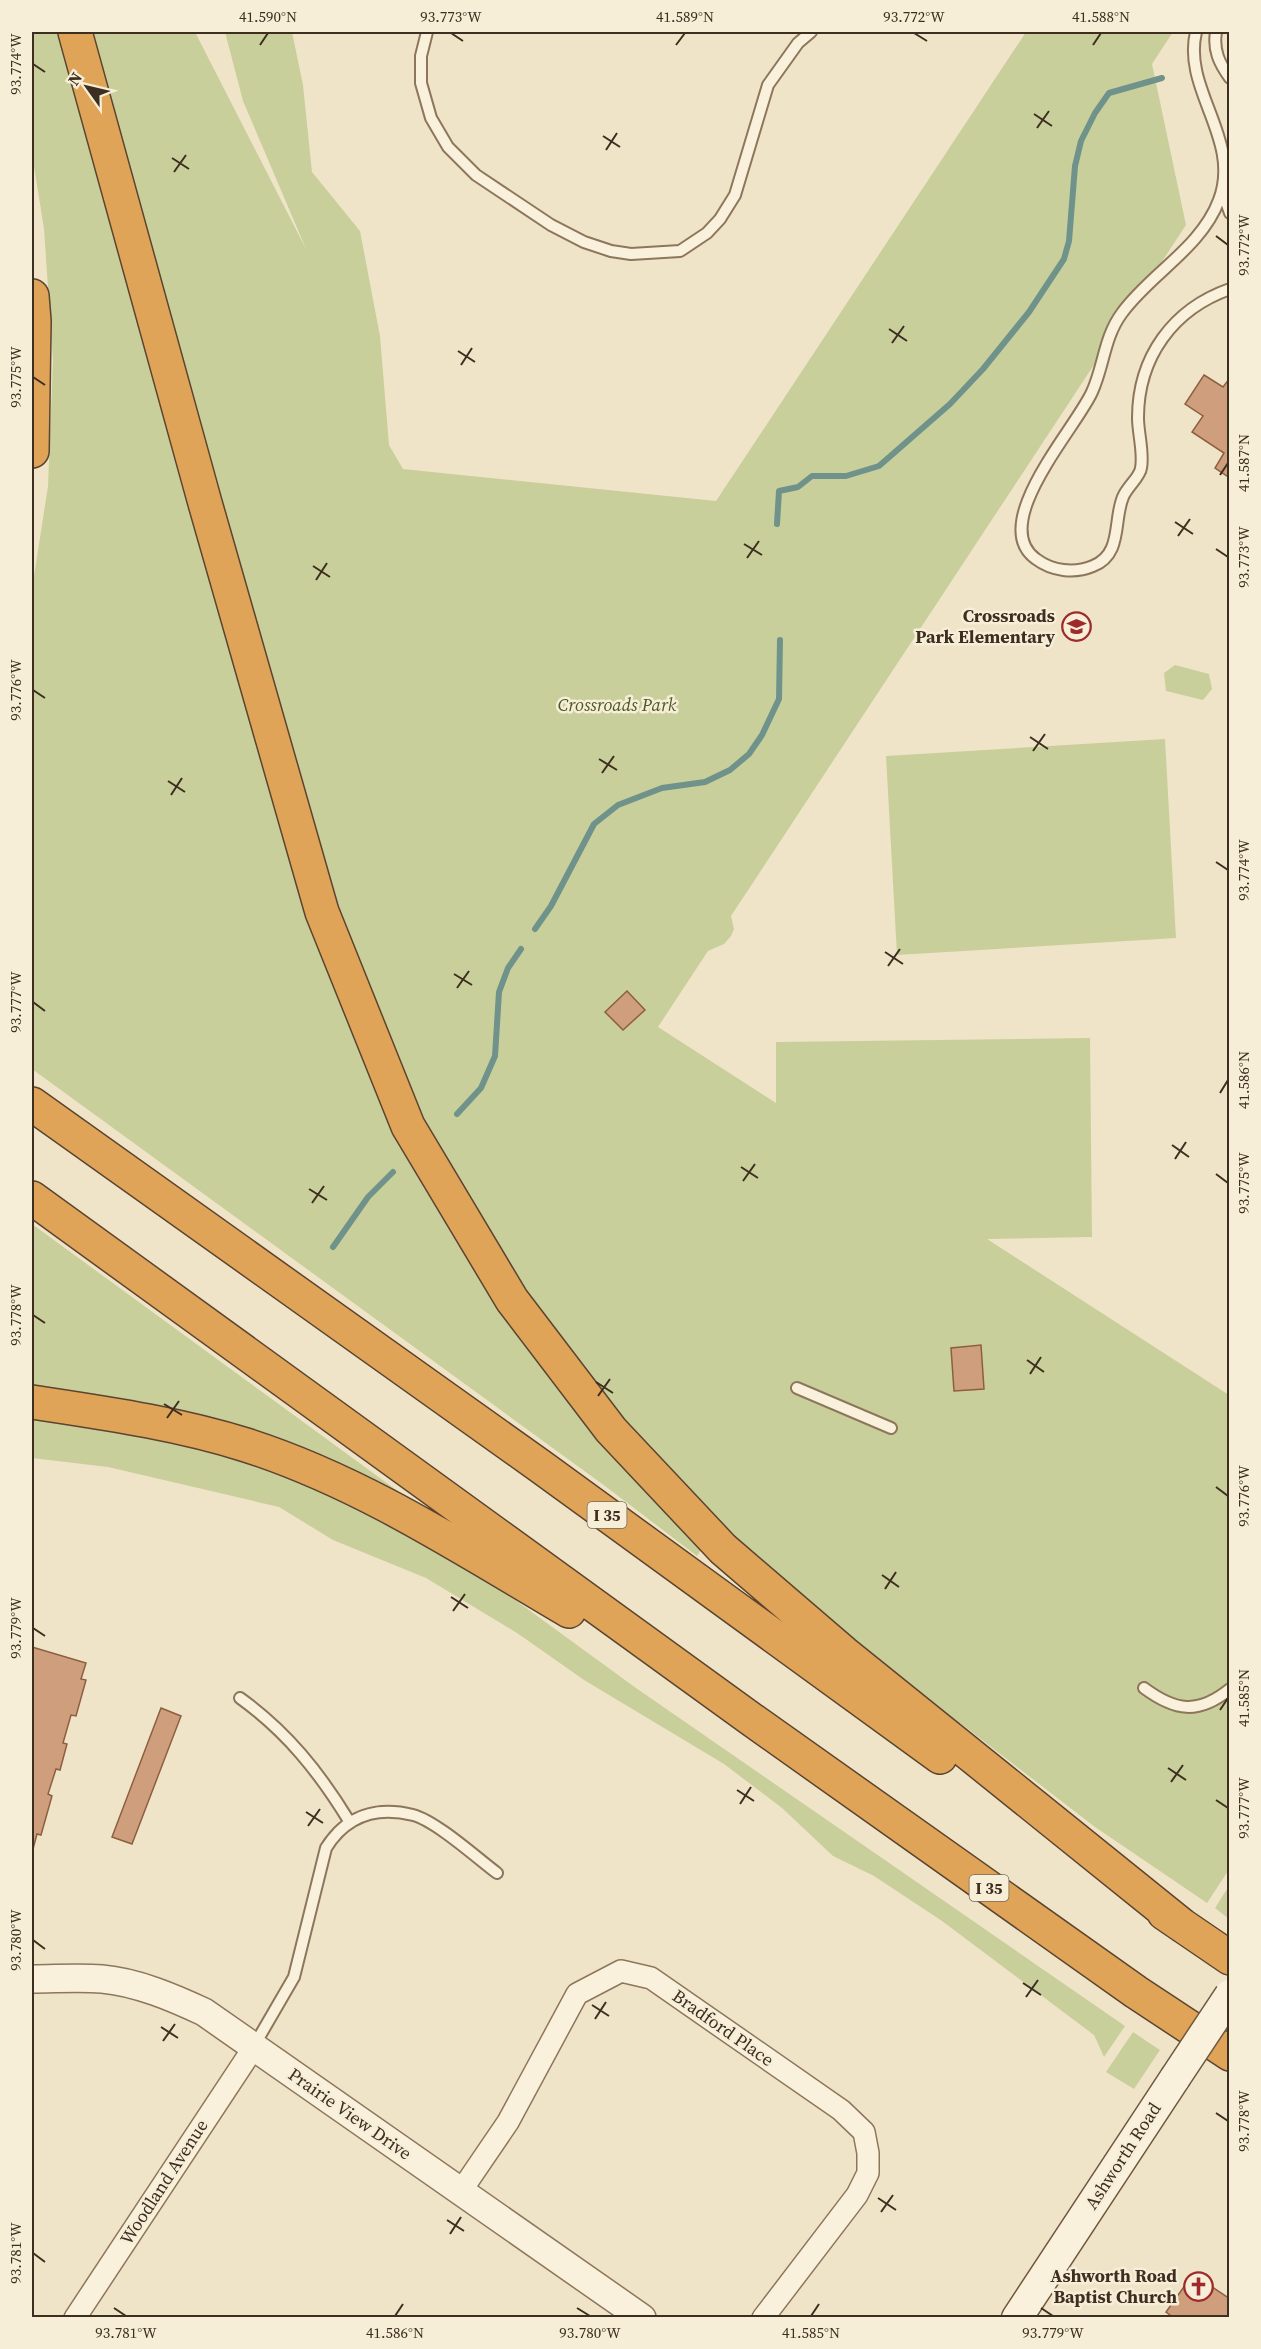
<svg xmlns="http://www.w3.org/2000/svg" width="1261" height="2349" font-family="'Source Serif 4',serif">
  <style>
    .green { fill: #c9cf9b }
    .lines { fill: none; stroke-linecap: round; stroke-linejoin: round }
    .stream { stroke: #6f938a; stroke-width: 6 }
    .building { fill: #cf9f7d; stroke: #8d5f41; stroke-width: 1.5 }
    .service-casing { stroke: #8d765c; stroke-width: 14 }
    .minor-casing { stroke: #8d765c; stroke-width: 24 }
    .tertiary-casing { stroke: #8d765c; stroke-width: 30 }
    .secondary-casing { stroke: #6f573f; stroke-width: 33 }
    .motorway-casing { stroke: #5b4430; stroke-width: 36 }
    .service { stroke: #faf1dc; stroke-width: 10 }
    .minor { stroke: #faf1dc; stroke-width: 21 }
    .tertiary { stroke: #faf1dc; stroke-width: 27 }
    .secondary { stroke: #faf1dc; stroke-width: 30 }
    .motorway { stroke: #e0a458; stroke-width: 33 }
    .secondary-bridge-casing { stroke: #6f573f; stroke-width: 33; stroke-linecap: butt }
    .secondary-bridge { stroke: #faf1dc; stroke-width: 30 }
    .ticks { fill: none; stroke: #3d2e20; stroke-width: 2 }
    .labels { text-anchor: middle; stroke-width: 5; stroke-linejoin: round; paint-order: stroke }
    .shield { fill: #f7eed8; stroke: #756857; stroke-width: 1.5 }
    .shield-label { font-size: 16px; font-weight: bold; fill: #3d2e20 }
    .poi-label { font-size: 18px; font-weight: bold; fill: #3d2e20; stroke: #f7eed8; text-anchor: end }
    .park-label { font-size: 18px; font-style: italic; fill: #4d5a26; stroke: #f7eed8 }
    .street-label { font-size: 18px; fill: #3d2e20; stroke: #f7eed8 }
    .neatline { fill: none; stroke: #3d2e20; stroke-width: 2 }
    .ticks-label { font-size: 15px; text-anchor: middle; fill: #3d2e20 }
  </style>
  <rect width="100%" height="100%" fill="#f0e4c8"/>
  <path class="green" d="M32,32h30l260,921 52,131 329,463 -6,9 -92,-70 -573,-417v-480l16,-103 5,-125 -9,-132 -12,-75z
    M87,32h108l111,217 -63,-148 -18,-69h67l11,53 9,87 48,59 20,105 9,109 14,24 313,32 310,-469h147l-21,32 34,161 -455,691 3,13 -3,7 -7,8 -16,7 -50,76 118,76v-61l314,-4 2,199 -105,2 242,156 1,473 -23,35 -112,-76 -135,-104 -6,6 -236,-198 -159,-185 -126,-197 -110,-259z
    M1175,665l34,9 3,15 -9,11 -37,-9 -2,-18z
    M1165,739l11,199 -279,17 -11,-199z
    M32,1224l363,265 39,28 -402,-127z
    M32,1412l182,38 103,39 89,44 90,53 140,102 489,338 -21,31 -10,-22 -152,-114 -68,-45 -41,-20 -51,-48 -58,-44 -140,-84 -67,-47 -91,-55 -93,-38 -54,-33 -171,-40 -76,-9z
    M1229,1886v33l-14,-11z
    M1133,2032l27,18 -26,39 -28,-17z"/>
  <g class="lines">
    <path class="stream" d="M777,524l2,-33 19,-4 14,-11h34l33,-10 71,-62 33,-35 46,-57 35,-53 5,-18 6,-75 6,-25 14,-28 14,-20 53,-15
      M535,929l16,-23 43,-82 24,-19 44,-17 43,-6 25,-12 19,-16 13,-19 17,-36 1,-59
      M457,1114l24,-26 14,-32 4,-64 9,-24 13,-19
      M333,1247l35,-50 25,-25"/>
  </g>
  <path class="building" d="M1204,375l19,12 7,-9v100l-15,-10 9,-15 -32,-21 11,-16 -18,-12z
    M627,991l18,19 -22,20 -18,-18z
    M981,1345l3,44 -30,2 -3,-43z
    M32,1647l54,16 -5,16 5,1 -10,36 -5,-1 -8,28 4,1 -7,26 -4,-1 -8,25 4,2 -11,39 -4,-1 -4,15z
    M161,1708l20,8 -49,128 -20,-7z
    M1193,2274l37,25v19h-56l-8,-6z"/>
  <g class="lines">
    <defs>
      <path id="service" d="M427,32l-6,24v27l10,35 17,29 28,28 75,50 33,17 27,9 20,3 49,-3 27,-18 13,-14 15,-24 33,-110 30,-42 13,-11
        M1196,32c-14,58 46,107 23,168 -18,48 -69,74 -97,113 -18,24 -18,53 -30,79 -16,36 -105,132 -56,167 16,12 38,15 57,7 30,-12 20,-46 30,-69 4,-10 17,-20 18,-29 3,-15 -3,-35 -3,-50 0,-61 35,-109 92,-129
        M1216,32c-3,18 3,31 14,46
        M1223,193l7,20
        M797,1388l94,40
        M1144,1688c31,23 54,27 86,1
        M240,1698c47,34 79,74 109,123
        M254,2046l40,-69 32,-129c20,-32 50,-42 87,-33 23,6 64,43 84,58"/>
      <path id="minor" d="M461,2191l47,-69 69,-128 44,-23 30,7 190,132 23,22 4,21v20l-11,22 -94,123
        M75,2318l179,-271"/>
      <path id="tertiary" d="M32,1979c23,0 47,-2 70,0 35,3 72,19 102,33l438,306"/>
      <path id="secondary" d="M1017,2318l158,-240"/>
      <path id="motorway" d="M75,32l130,471 117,409 86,214 104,174 99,130 112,119 121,104 339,273
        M32,296l2,25 -2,130
        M32,1104l508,362 400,291
        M32,1198l719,521 385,273 94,62
        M32,1402c72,11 144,21 214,43 116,37 219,105 323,166
        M1164,1913l66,45"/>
    </defs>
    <use href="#service" class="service-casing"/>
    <use href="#minor" class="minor-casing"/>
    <use href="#tertiary" class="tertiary-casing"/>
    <use href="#secondary" class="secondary-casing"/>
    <use href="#motorway" class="motorway-casing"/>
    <use href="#service" class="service"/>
    <use href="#minor" class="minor"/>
    <use href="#tertiary" class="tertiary"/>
    <use href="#secondary" class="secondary"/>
    <use href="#motorway" class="motorway"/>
    <defs>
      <path id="secondary-bridge" d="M1175,2078l55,-83"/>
    </defs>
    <use href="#secondary-bridge" class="secondary-bridge-casing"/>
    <use href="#secondary-bridge" class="secondary-bridge"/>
  </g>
  <path class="ticks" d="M451,33l12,8M914,33l13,8M260,45l8,-12M676,45l9,-12M1093,45l8,-12M33,64l12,8M1034,114l18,12M1037,128l12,-17M603,136l17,11M606,150l11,-17M172,158l17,11M174,172l12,-17M1216,236l12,9M889,329l18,12M892,343l12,-17M458,351l17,11M461,365l11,-17M33,377l12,8M1220,475l8,-12M1175,522l18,12M1178,536l12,-17M744,544l18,11M1216,549l12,8M747,558l12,-17M313,566l17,11M316,580l11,-17M33,690l12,8M1030,737l18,12M1033,751l12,-17M599,759l18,11M602,773l12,-17M168,781l17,11M171,795l11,-17M1216,862l12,8M885,952l18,12M888,966l12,-17M454,974l18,11M457,988l12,-17M33,1002l12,9M1220,1093l8,-13M1172,1145l17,12M1175,1159l11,-17M741,1167l17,11M1216,1174l12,9M743,1181l12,-17M309,1189l18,11M312,1203l12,-17M33,1315l12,8M1027,1360l17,12M1030,1374l11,-17M596,1382l17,11M598,1396l12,-17M164,1404l18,11M167,1418l12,-17M1216,1487l12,9M882,1575l17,12M885,1589l11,-17M451,1597l17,11M453,1611l12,-17M33,1628l12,8M1220,1710l8,-12M1168,1768l18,12M1171,1782l12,-17M737,1790l17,11M1216,1800l12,8M740,1804l11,-17M306,1812l17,11M308,1826l12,-17M33,1940l12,9M1023,1983l18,12M1026,1997l12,-17M592,2005l17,11M595,2019l11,-17M161,2027l17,11M163,2041l12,-17M1216,2113l12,8M878,2198l18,12M881,2212l12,-17M447,2220l17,11M450,2234l11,-17M33,2253l12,9M114,2308l12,8M577,2308l13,8M1041,2308l12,8M395,2316l8,-12M811,2316l8,-12"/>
  <defs>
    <symbol id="school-ring" viewBox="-11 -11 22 22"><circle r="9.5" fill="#f7eed8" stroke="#9e2a2b" stroke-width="1.5"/><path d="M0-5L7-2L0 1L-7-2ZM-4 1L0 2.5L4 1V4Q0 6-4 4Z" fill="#9e2a2b"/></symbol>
    <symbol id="church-ring" viewBox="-11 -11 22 22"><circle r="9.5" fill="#f7eed8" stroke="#9e2a2b" stroke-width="1.5"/><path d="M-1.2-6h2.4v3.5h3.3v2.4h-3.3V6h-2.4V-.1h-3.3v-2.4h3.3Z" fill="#9e2a2b"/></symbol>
  </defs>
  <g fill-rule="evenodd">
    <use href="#school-ring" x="1060" y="610" width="33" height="33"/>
    <use href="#church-ring" x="1182" y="2270" width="33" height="33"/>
  </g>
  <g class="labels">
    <g class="shield">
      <rect x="587.5" y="1502" width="39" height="26" rx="4.5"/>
      <rect x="969.5" y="1875" width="39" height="26" rx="4.5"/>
    </g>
    <g class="shield-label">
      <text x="607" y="1521">I 35</text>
      <text x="989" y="1894">I 35</text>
    </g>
    <g class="poi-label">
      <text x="1055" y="622">Crossroads<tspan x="1055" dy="21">Park Elementary</tspan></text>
      <text x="1177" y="2282">Ashworth Road<tspan x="1177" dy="21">Baptist Church</tspan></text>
    </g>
    <g class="park-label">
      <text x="617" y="711">Crossroads Park</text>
    </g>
    <g class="street-label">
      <text transform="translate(723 2028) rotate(35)" y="6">Bradford Place</text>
      <text transform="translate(350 2114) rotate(35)" y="6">Prairie View Drive</text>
      <text transform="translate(1123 2156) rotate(-57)" y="6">Ashworth Road</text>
      <text transform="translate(164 2182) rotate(-57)" y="6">Woodland Avenue</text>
    </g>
  </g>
  <rect width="1261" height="2349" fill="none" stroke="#f7eed8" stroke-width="66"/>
  <g transform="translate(87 87) rotate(304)" stroke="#f7eed8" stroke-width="4.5" paint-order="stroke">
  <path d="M0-4.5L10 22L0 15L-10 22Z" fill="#3d2e20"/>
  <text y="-9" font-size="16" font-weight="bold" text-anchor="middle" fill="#3d2e20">N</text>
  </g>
  <rect x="33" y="33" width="1195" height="2283" class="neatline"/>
  <g class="ticks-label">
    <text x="268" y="22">41.590°N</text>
    <text x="451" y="22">93.773°W</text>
    <text x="685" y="22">41.589°N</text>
    <text x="914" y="22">93.772°W</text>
    <text x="1101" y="22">41.588°N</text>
    <text transform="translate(16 64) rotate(-90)" y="5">93.774°W</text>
    <text transform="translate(1244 245) rotate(-90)" y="5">93.772°W</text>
    <text transform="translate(16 377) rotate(-90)" y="5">93.775°W</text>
    <text transform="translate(1244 463) rotate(-90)" y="5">41.587°N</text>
    <text transform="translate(1244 557) rotate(-90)" y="5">93.773°W</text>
    <text transform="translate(16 690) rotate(-90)" y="5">93.776°W</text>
    <text transform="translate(1244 870) rotate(-90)" y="5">93.774°W</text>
    <text transform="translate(16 1002) rotate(-90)" y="5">93.777°W</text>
    <text transform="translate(1244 1080) rotate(-90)" y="5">41.586°N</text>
    <text transform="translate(1244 1183) rotate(-90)" y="5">93.775°W</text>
    <text transform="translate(16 1315) rotate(-90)" y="5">93.778°W</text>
    <text transform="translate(1244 1496) rotate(-90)" y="5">93.776°W</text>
    <text transform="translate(16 1628) rotate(-90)" y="5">93.779°W</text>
    <text transform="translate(1244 1698) rotate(-90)" y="5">41.585°N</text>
    <text transform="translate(1244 1808) rotate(-90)" y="5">93.777°W</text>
    <text transform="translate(16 1940) rotate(-90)" y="5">93.780°W</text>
    <text transform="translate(1244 2121) rotate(-90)" y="5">93.778°W</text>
    <text transform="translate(16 2253) rotate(-90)" y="5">93.781°W</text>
    <text x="126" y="2338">93.781°W</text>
    <text x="395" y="2338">41.586°N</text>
    <text x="590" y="2338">93.780°W</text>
    <text x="811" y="2338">41.585°N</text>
    <text x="1053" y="2338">93.779°W</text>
  </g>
</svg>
